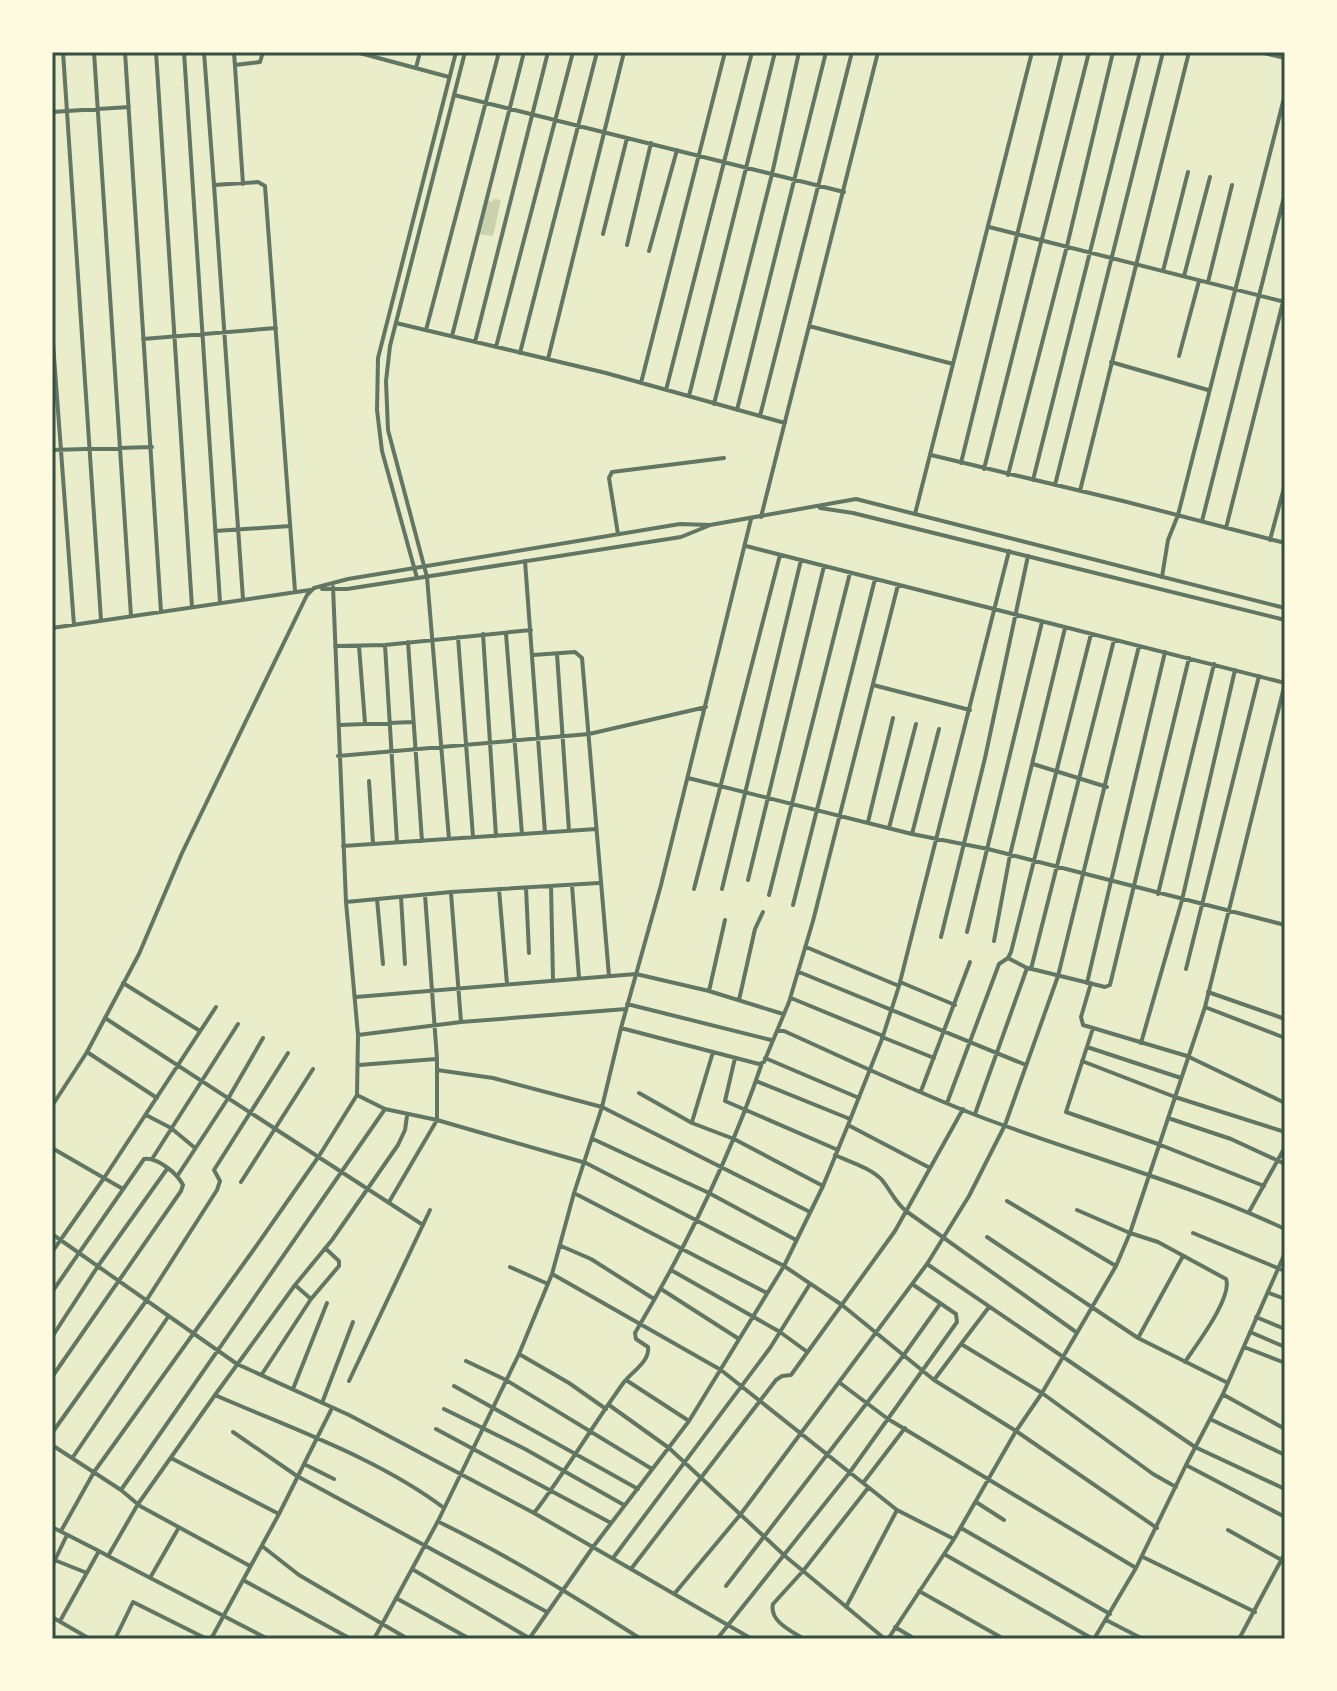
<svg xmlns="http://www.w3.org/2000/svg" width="1337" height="1691" font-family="'Asap Condensed',sans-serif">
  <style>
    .green { fill: #cad2ad }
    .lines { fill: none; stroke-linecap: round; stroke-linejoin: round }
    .minor { stroke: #617663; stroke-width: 4 }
    .tertiary { stroke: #617663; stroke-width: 4 }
    .neatline { fill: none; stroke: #344e41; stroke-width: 3 }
  </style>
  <rect width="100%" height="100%" fill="#e9edc9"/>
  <path class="green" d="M494,199l7,1 -8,36 -15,-2 9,-34 4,2z"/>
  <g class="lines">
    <path class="minor" d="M63,52l38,568
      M94,52l37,564
      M125,52l36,560
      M156,52l36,555
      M184,52l36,550
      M204,52l10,133
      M234,52l9,132
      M356,52l93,25
      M1260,52l25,6
      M235,65l25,-3 3,-10
      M416,68l4,-16
      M454,95l390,97
      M52,112l77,-5
      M989,227l296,75
      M603,234l24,-96
      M627,245l24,-102
      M649,251l28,-101
      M1163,271l25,-99
      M1184,276l26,-99
      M1208,282l24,-97
      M396,323l210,50 179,50
      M809,326l144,38
      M52,330l22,295
      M426,330l73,-278
      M452,336l72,-284
      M143,339l133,-11
      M475,342l73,-290
      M496,347l77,-295
      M520,353l77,-301
      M1179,356l20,-75
      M548,359l76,-307
      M1111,362l97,28
      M641,383l84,-331
      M666,390l86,-338
      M689,396l86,-344
      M714,404l58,-230 27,-122
      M737,410l89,-358
      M760,416l92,-364
      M52,450l100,-3
      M931,455l192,46 162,42
      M961,463l101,-411
      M984,469l105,-417
      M1008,475l59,-229 46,-194
      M1033,480l107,-428
      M1055,485l108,-433
      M1080,491l109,-439
      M915,514l117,-462
      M761,517l117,-465
      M1202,521l83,-328
      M1226,528l59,-234
      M215,531l75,-5
      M618,534l-9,-56 3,-6 112,-14
      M1270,540l15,-56
      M746,546l539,137
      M525,561l20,272
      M427,577l22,262
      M1162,577l6,-37 10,-25 107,-421
      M243,599l-29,-414 44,-3 7,4 30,405
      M52,628l258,-38
      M483,634l13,202
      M506,634l16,200
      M458,637l15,200
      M408,642l14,199
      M385,645l12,197
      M335,646l50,-1 146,-15
      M359,646l6,77
      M557,654l12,177
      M533,655l42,-3 7,6 27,318
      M873,685l97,25
      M340,725l73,-3
      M338,756l251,-22 117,-27
      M1033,764l74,23
      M688,778l224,56 76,15 297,76
      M369,781l4,63
      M868,822l25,-104
      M889,828l27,-104
      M912,834l27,-105
      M343,846l253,-17
      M748,880l76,-314
      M572,885l7,93
      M551,886l2,94
      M526,888l3,65
      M499,889l8,95
      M694,889l86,-334
      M722,889l79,-329
      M451,893l10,129
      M1158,894l56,-230
      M769,895l81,-322
      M401,897l4,67
      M377,899l6,65
      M346,902l105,-10 148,-9
      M793,905l82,-326
      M967,932l75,-310
      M941,937l44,-179 43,-202
      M994,941l16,-86 55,-227
      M806,947l93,39
      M1008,958l19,10
      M1032,969l73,18 5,-2 79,-327
      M1186,969l73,-293
      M799,972l227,93
      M900,982l55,23
      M123,983l77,48
      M1087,983l78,-331
      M1091,983l-10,34 2,8 104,31 98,47
      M709,991l16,-71
      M1208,992l77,27
      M356,997l280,-23 73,17 74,23
      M791,998l92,38
      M739,1000l16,-71 8,-17
      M627,1004l144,36
      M1205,1007l80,31
      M105,1018l318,207
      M621,1028l138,36 5,-2 25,-60 24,-81 85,-336
      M1093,1028l-27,84 92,32 106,42
      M778,1031h6c67,30 133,62 202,88 100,37 203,65 299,110
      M358,1035l103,-13 165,-13
      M882,1037l52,21
      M1141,1043l41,-143 53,-230
      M1087,1047l94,31
      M87,1052l70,46
      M735,1058l-10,43 113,49
      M765,1058l94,40
      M1082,1061l93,36 110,35
      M359,1065l77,-6
      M437,1070l56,8 109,29 208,105
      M756,1081l94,38
      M921,1091l49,-129
      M639,1093l53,30 42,16 89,47
      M357,1095l28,14 52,11 149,43 198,103 58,39 92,75 27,-36 81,49 111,81 23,13
      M947,1103l52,-139 9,-6 3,-6 80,-318
      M975,1114l52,-146 4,1 83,-329
      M146,1115l25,13 24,20
      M1168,1118l63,21 54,25
      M692,1122l21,-70
      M848,1125l82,43
      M593,1139l116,54 87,47
      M52,1148l71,41
      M835,1155c15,7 36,13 47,25 9,11 13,22 24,31l170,121
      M152,1159l86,-135
      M178,1175l51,-78 34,-59
      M241,1182l72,-113
      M574,1193l193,100
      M1007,1201l109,65
      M389,1202l48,-82v-61l-12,-164
      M1077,1210l53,23 28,9 68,37c7,18 -30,66 -41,83
      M1249,1212l36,-65
      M1193,1233l92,38
      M52,1234l185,130 112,51 185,98 218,126
      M987,1237l151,101 90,45
      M561,1246l30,13 63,40
      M52,1252l52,-74 112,-171
      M927,1264l268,183 90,42
      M510,1267l38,17
      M671,1270l109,62 26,19
      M554,1275l167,95 176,140 57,29
      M295,1285l16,14
      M661,1289l78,50
      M52,1292l92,-133c13,-2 33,14 39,26l-2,6 -129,186
      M1269,1293l16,6
      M1256,1317l29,12
      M1250,1332l35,15
      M52,1337l46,-71 69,-97
      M1138,1338l45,-82
      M961,1344l28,-37
      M1244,1347l41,16
      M519,1354l50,29 37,26
      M466,1361l40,19 146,89
      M262,1374l49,-75 28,-33v-5l-14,-13
      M626,1380l63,41
      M934,1380l82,51 141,97
      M349,1381l81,-171
      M840,1383l48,36 248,149
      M454,1386l184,103
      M293,1389l34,-86
      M215,1395c75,33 163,63 229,113
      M1224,1395l61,34
      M322,1403l31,-81
      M609,1405l60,43 116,108 100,83
      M444,1409l81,40 99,56
      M1210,1419l75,36
      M436,1429l175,94
      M233,1432l64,44 250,136
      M52,1433l94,-132 71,-111 3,-9 -6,-11 74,-117
      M52,1445l69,45 19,16 110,60
      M73,1457l95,-140
      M171,1458l108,56
      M304,1464l30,15
      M1186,1465l99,52
      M863,1483l42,-55
      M121,1490l264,-381
      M976,1502l28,18
      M534,1513c32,-42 59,-88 90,-131 9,-11 26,-21 24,-35l-12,-8 -1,-6c51,-86 95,-175 127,-270
      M439,1522c70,34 136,75 202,117
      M52,1527l47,24
      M961,1528l149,86
      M1228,1530l57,32
      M61,1531l33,-59 158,-220 67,-96 38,-61 1,-60 -12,-133 -13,-315
      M262,1546l37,29 109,64
      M944,1554l149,85
      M108,1556l160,83
      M1143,1557l112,55
      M613,1558l157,-210 40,-64
      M52,1559l35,14
      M52,1566l15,-31
      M412,1569l117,69
      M631,1569l145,-189 6,-4 9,-1 104,-144 68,-122
      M150,1578l28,-49
      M243,1580l108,59
      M726,1586l177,-230 37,-52
      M919,1591l85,48
      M675,1593l65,-78 187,-251 42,-68 36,-71 53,-149 81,-330
      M396,1598l74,41
      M846,1607l51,-97
      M52,1617l38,22
      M1106,1620l37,19
      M60,1621l39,-70 9,5 30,-52 77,-109 80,-110 37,-45 66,-95 7,-15 2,-14
      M895,1627l20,12
      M115,1639l18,-37 74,37
      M211,1639l68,-125 53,-106
      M374,1639l64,-118 81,-167 33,-80 22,-81 28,-86 19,-79 40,-143 90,-366
      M529,1639l64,-92 96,-126 95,-155 39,-80 25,-61 34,-86 17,-53 110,-435
      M717,1639l133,-167 107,-150 -1,-8 -44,-30
      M804,1639c-13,-8 -35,-18 -31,-35l30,-33 65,-83
      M888,1639l66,-100 62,-108 26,-38 74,-127 14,-33 75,-226 80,-324
      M1094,1639l42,-71 50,-103 37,-71 62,-141
      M1239,1639l46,-86"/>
    <path class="tertiary" d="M820,508l33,5 432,107
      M427,577l-39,-147 -2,-49 4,-35 75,-294
      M417,578l-35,-127 -5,-41 1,-52 78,-306
      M322,589h25l334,-52 27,-11
      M52,1106l35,-54 52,-98 43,-101 125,-258 7,-7 34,-9 332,-55 30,1 146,-26 429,109"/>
  </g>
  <rect width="1337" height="1691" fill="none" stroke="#fefae0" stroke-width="108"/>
  <rect x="54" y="54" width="1229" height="1583" class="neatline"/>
</svg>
